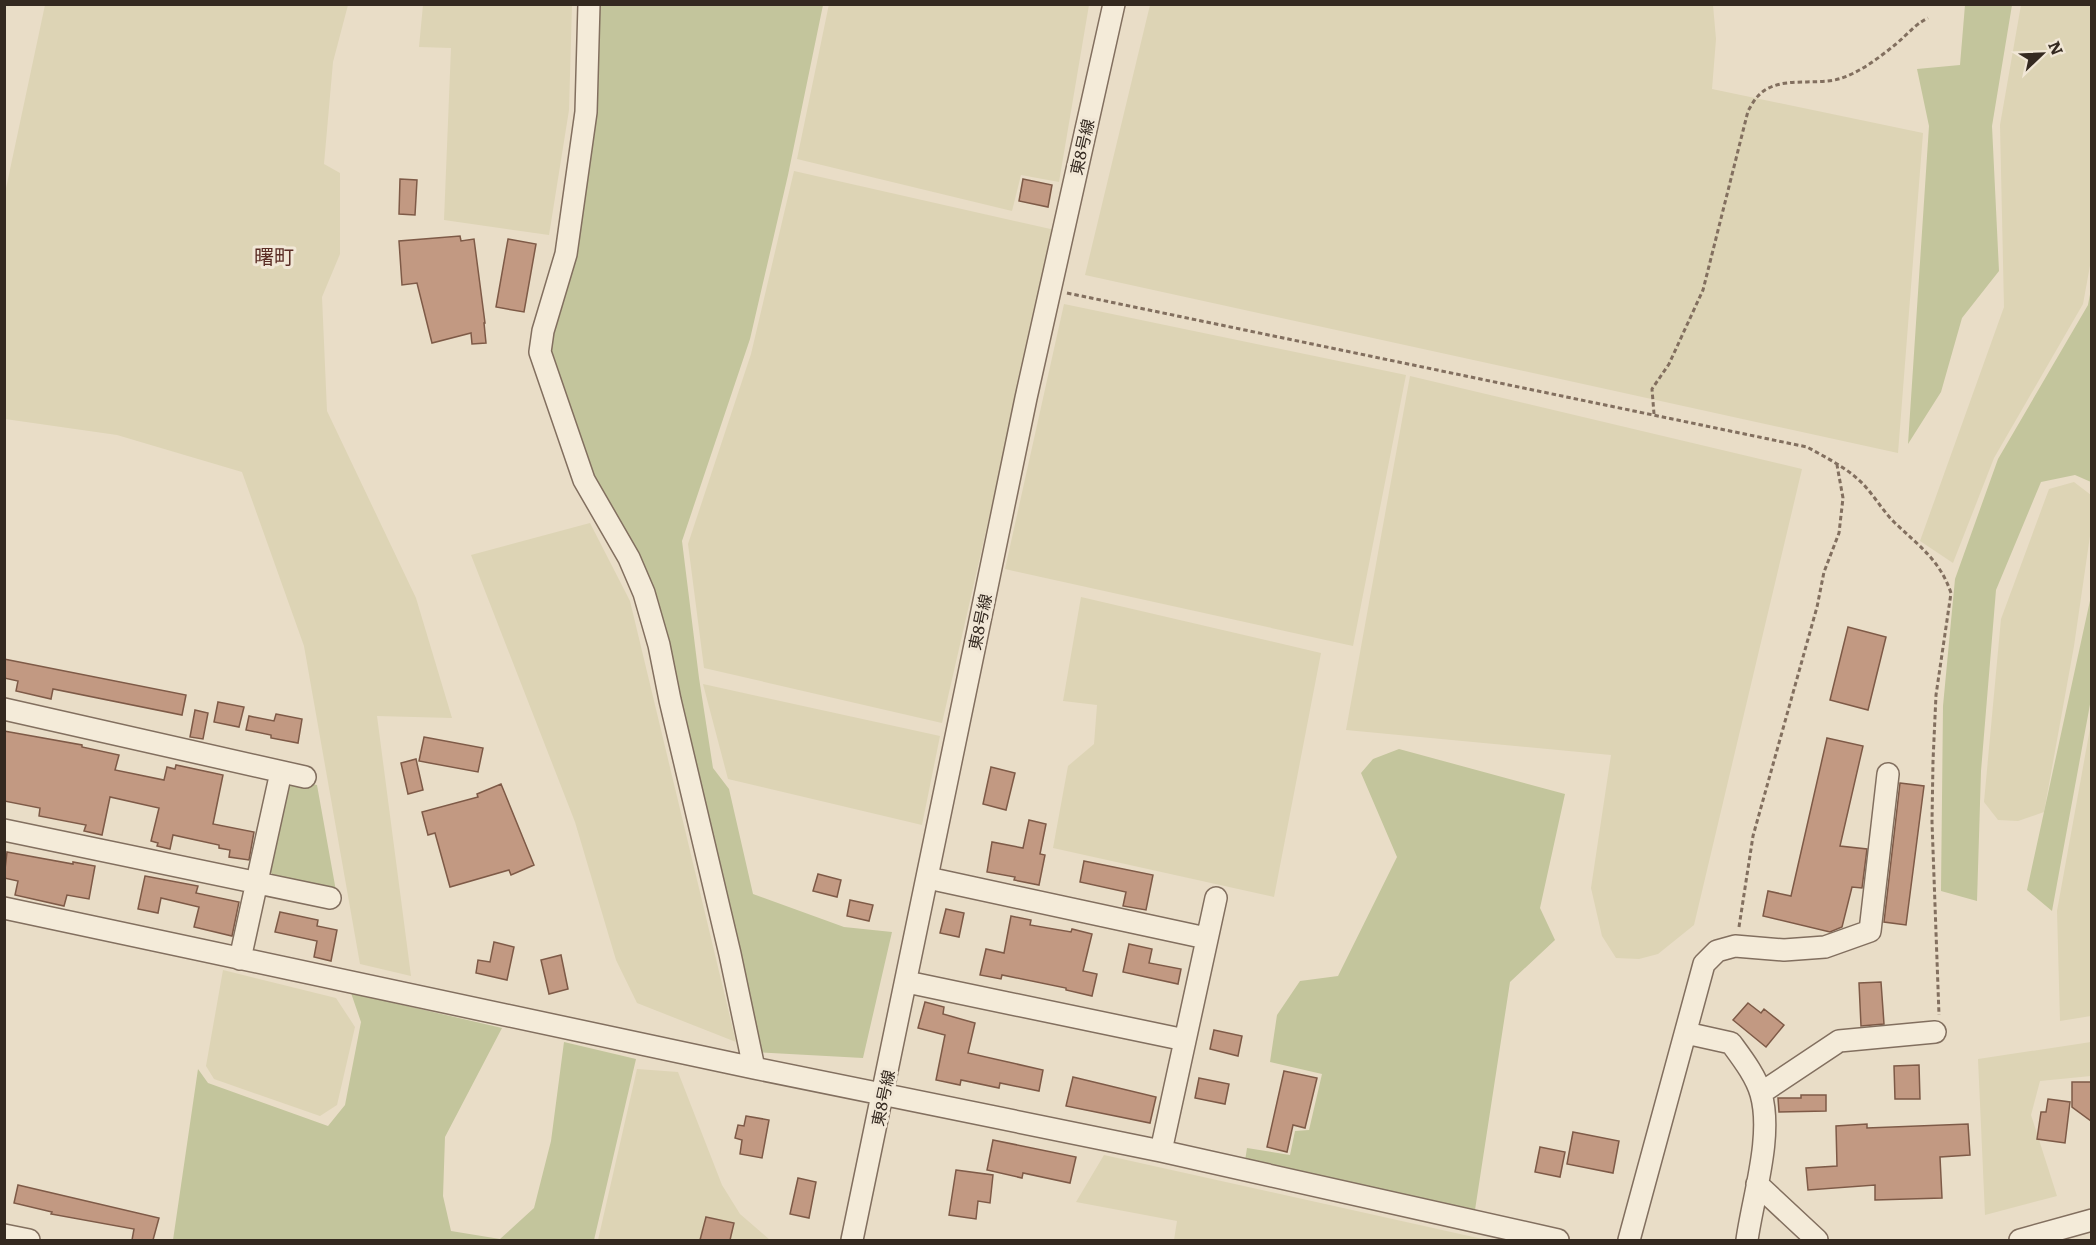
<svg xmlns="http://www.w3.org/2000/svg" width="2096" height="1245" font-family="Literata,'Noto Sans JP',serif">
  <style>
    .farmland { fill: #ddd4b5 }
    .green { fill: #c3c59c }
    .building { fill: #c29982; stroke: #7e5a47; stroke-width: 1.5 }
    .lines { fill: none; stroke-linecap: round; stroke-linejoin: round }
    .minor-casing { stroke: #826f5f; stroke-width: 24 }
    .path { stroke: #826f5f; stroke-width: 3; stroke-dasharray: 4.5 3; stroke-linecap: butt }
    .minor { stroke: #f4ebd9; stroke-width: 21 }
    .labels { text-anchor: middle; stroke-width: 6; stroke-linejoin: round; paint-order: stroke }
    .street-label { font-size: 16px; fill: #342920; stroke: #f1e7d6 }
    .quarter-label { font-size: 20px; fill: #5b2d25; stroke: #f1e7d6 }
  </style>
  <rect width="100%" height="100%" fill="#e9ddc7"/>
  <path class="farmland" d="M829,4l260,1 -30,177 -38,-7 -9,36 -215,-52z
    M45,5h303l-15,57 -9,102 16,9v81l-18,43 5,114 89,187 36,120 -75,-2 34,260 -51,-12 -56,-318 -62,-174 -125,-37 -112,-16v-226z
    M423,5h149l-3,105 -20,125 -105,-15 7,-172 -32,-1z
    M1150,5h563l3,34 -4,50 211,44 -25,320 -813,-178z
    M2021,5h70v255l-8,44 -89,154 -41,105 -33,-22 84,-234 -4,-182z
    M794,171l261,59 -113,493 -238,-55 -16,-124 63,-190z
    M1064,304l342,71 -53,271 -348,-77z
    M1410,376l392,93 -108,456 -36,29 -19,5 -23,-1 -14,-22 -11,-48 20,-133 -265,-25z
    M2074,482l17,13v34l-17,117 -30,166 -26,9 -20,-1 -14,-18 17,-183 48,-130z
    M590,523l40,78 106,441 -99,-39 -21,-43 -41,-138 -104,-267z
    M1081,597l240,56 -47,244 -221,-49 15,-82 26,-22 3,-39 -34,-4z
    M703,684l237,52 -18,89 -194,-46z
    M2091,723v293l-31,5 -3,-110z
    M223,970l113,28 19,29 -18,78 -17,11 -106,-37 -8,-13z
    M2091,1042v34l-51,5 -9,34 26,81 -72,19 -7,-156z
    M637,1069l41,3 44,113 18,29 30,26h-172z
    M1104,1155l383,85h-313l3,-19 -101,-19z"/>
  <path class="green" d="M589,5h234l-35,170 -38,164 -68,202 17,137 14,90 16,21 24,105 91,33 48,5 -29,126 -112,-6 -92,-407 -75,-165 -41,-149 23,-77z
    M1965,5h47l-20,121 7,145 -37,47 -21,74 -33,52 21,-318 -12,-57 43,-4z
    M2091,289v193l-16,-7 -34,7 -45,108 -15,181 -4,130 -36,-10 2,-185 12,-127 43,-120 90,-154z
    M2091,596v103l-39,212 -25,-21z
    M1399,749l166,45 -25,114 15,32 -45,42 -35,228 -230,-49 2,-13 43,7 5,-24 14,-1 13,-56 -52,-12 7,-47 23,-34 38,-5 59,-119 -36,-84 12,-14z
    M295,781l22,4 19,106 -60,-12 -7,-9 19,-84z
    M351,993l151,35 -57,109 -2,59 8,35 49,8 34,-31 17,-67 13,-99 72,17 -42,181h-421l25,-171 10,14 120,43 17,-21 16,-83z"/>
  <path class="building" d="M400,179l17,1 -2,35 -16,-1z
    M1023,179l29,6 -4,22 -29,-6z
    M460,236l1,5 13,-2 11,84h-1l2,20 -14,1 -1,-11 -39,10 -15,-60 -15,2 -3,-44z
    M508,239l28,5 -12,68 -28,-5z
    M1848,627l38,10 -18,73 -38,-10z
    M4,659l182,36 -4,20 -129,-26 -2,10 -35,-8 2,-10 -14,-3z
    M218,702l26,5 -5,20 -25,-5z
    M195,710l13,3 -5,26 -13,-2z
    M276,714l26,5 -4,24 -27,-5v-3l-25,-5 3,-14 25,5z
    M4,731l78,14v2l37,8 -4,15 49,10 3,-13 8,2 1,-4 47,10 -10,49 41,8 -5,28 -20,-3 1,-7 -11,-2v-3l-46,-10 -3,14 -13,-3 1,-3 -7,-2 8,-33 -49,-11 -8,38 -18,-4 2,-6 -47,-9 1,-8 -36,-7z
    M424,737l59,11 -5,24 -59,-11z
    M1827,738l36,8 -23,100 27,3 -5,39 -10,-1 -10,40 -12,5 -67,-16 5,-25 23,5z
    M416,759l7,31 -15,4 -7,-31z
    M991,767l24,6 -9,37 -23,-6z
    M1900,783l24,3 -18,139 -22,-3z
    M501,784l33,81 -23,10 -2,-5 -59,17 -15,-54 -7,2 -6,-23 56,-15 -1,-3z
    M1029,820l17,4 -6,30 5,1 -6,30 -25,-5 1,-3 -28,-5 5,-30 31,6z
    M7,852l66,12v-2l22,4 -6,33 -22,-4 -3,11 -49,-11 3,-14 -14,-3z
    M1084,861l69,14 -7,35 -23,-4 3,-14 -46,-10z
    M818,874l23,6 -4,17 -24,-6z
    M145,876l53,10 -2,7 43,9 -7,34 -38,-9 5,-20 -38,-9 -3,15 -20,-4z
    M850,900l23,5 -4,16 -22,-5z
    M946,909l18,4 -5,24 -19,-4z
    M280,912l38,8 -1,6 20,4 -6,31 -17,-4 3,-16 -42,-9z
    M1011,916l20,4 -1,5 41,7 1,-3 20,5 -9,37 14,3 -5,22 -26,-6v-2l-64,-13 -1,4 -21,-4 6,-26 18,4z
    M494,942l20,5 -7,33 -31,-7 2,-13 12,2z
    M1129,944l23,5 -3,14 32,6 -3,15 -55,-12z
    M561,955l7,34 -19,5 -8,-34z
    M1881,982l3,42 -23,2 -2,-43z
    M925,1002l19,5 -1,7 32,9 -7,30 75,17 -4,21 -39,-8 -1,5 -38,-8 -1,5 -24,-5 9,-45 -27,-7z
    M1748,1003l13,10 3,-4 20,16 -18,22 -33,-27z
    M1214,1030l28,6 -4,20 -28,-7z
    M1919,1065l1,34h-25l-1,-33z
    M1284,1071l33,7 -12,50 -12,-3 -6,27 -20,-5z
    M1073,1077l83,20 -6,26 -84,-17z
    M1199,1078l30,6 -4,20 -30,-6z
    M2072,1082h19v39l-19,-14z
    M1801,1095h25v16l-47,1 -1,-14h23z
    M2048,1099l22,3 -5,41 -28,-4 4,-27h5z
    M746,1116l23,4 -7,38 -22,-4 2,-14 -7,-2 3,-13 6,1z
    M1867,1124v4l101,-4 2,31 -30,2 2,41 -67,2v-15l-67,5 -2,-22 31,-2 -1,-40z
    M1573,1132l46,9 -6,32 -46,-9z
    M993,1140l83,17 -6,26 -47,-10 -1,5 -35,-8z
    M1540,1147l25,5 -5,25 -25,-5z
    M956,1170l37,5 -3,28 -12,-2 -2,18 -27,-4z
    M798,1178l18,4 -7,36 -19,-4z
    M18,1185l141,33 -6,22h-21l2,-11 -83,-15 1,-2 -38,-9z
    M706,1217l28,6 -4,17h-30z"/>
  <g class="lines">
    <defs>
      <path id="minor" d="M589,4l-3,108 -20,142 -23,77 -3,21 44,128 45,78 15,35 15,52 11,55 60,254 24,114
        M4,709l301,68
        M4,830l326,68
        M928,878l278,60
        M4,908l750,160 407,83 397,89
        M240,959l41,-187
        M907,982l278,58
        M1686,1033l45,10c11,15 25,33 30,51 12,42 -8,103 -14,146
        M1761,1093l78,-52 96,-9
        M1161,1151l55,-253
        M1757,1184l60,56
        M4,1235l25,5
        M852,1240l174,-842 88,-394
        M1629,1240l75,-276 13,-13 18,-5 49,4 41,-3 45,-16 18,-157
        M2020,1240l72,-20"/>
    </defs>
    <use href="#minor" class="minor-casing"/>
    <path class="path" d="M1067,293l740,154c20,11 42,22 57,38 11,12 19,26 30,37 24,23 46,38 57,71l-15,102 -3,66 -1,61 7,193
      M1654,414l-2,-25 17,-25 34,-74 45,-179c3,-5 6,-11 10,-15 20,-22 58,-9 84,-18 20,-7 38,-21 54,-34 12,-10 18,-19 32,-26
      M1739,927l14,-91 64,-229 7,-35 15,-39 4,-35 -6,-33"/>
    <use href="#minor" class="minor"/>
  </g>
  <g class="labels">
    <g class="street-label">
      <text transform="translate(1082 147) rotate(-77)" y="6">東8号線</text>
      <text transform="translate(980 622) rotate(-78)" y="6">東8号線</text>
      <text transform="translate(883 1098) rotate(-78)" y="6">東8号線</text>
    </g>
    <g class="quarter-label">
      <text x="274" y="264">曙町</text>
    </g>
  </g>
  <rect width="2096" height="1245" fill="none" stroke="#342920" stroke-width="12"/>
  <g transform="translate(2042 54) rotate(67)" stroke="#f1e7d6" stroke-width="4.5" paint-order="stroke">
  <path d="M0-4.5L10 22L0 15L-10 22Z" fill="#342920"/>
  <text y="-9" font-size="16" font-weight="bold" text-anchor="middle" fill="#342920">N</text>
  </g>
</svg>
